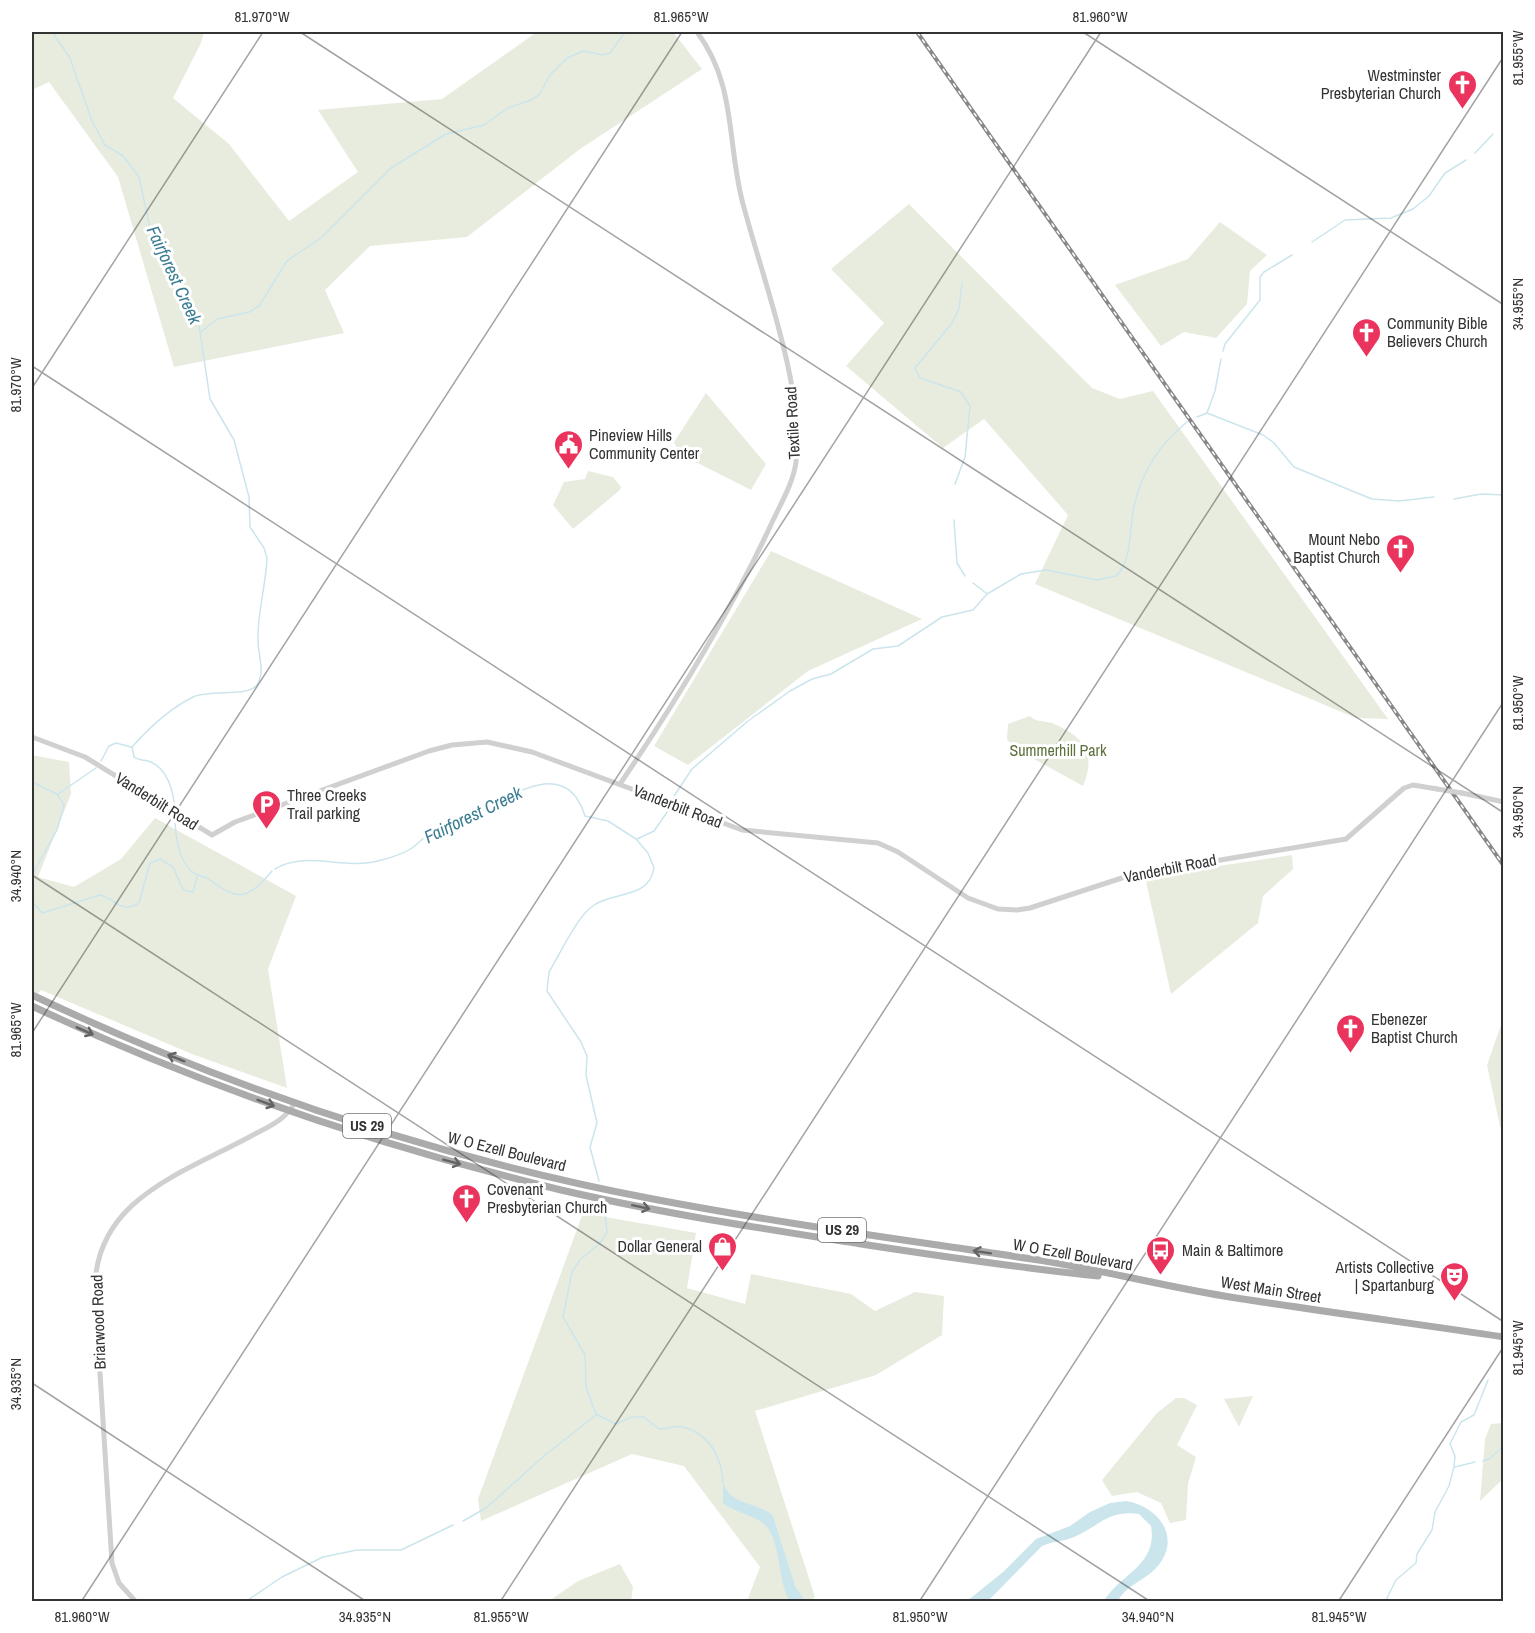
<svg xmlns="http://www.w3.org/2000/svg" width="1535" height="1633" font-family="'Archivo Narrow',sans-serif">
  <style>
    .green { fill: #e8ecde }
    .water { fill: #cbe5ed }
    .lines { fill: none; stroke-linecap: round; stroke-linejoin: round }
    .stream { stroke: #cbe5ed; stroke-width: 1.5 }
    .minor { stroke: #d0d0d0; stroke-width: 5 }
    .major { stroke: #ababab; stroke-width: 7 }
    .rail-casing { stroke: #888; stroke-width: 4 }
    .rail { stroke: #fff; stroke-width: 1.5; stroke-dasharray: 4.5; stroke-linecap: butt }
    .minor-bridge { stroke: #d0d0d0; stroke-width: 5 }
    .oneway { stroke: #636363 }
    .ticks { fill: none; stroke: #333; stroke-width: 1.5; stroke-opacity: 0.45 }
    .labels { text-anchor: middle; stroke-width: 6; stroke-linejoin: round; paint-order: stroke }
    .shield { fill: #fff; stroke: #707070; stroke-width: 1.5 }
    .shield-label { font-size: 15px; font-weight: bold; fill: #333 }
    .poi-label { font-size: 16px; fill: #333; stroke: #fff; text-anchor: start }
    .street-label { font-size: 16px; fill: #333; stroke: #fff }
    .park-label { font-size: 16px; fill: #5d713d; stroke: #fff }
    .water-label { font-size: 18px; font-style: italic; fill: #3a7d92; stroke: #fff }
    .neatline { fill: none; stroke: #333; stroke-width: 2 }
    .ticks-label { font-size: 15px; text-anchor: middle; fill: #333 }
  </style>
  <rect width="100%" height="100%" fill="#fff"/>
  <path class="green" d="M32,32h172l-3,11 -28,55 56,46 60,77 69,-49 -40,-62 124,-11 95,-67h136l29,37 -122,80 -113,88 -97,9 -45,44 19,43 -170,34 -56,-190 -69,-95 -17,8z
    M909,204l183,184 28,11 33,-8 235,328 -32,-1 -321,-134 33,-69 -84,-96 -41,29 -97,-82 38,-43 -53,-54z
    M1220,222l47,33 -17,16 -3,33 -31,34 -32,-6 -23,14 -46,-61 73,-26z
    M706,393l60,71 -15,26 -71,-36 -6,-12z
    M588,471l25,6 8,10 -1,3 -47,39 -20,-24 11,-23 21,-3z
    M771,551l151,68 -114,52 -120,94 -34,-19z
    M1030,716c7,7 13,4 22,7 32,14 45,29 31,63l-58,-32 -18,-14 1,-16z
    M32,755l37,7 2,32 -33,83 36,10 47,-28 34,-41 141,78 -28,73 19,119 -95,-34 -151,-64 -9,10z
    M1292,855l1,14 -30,27 -5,27 -87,71 -26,-117z
    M1503,1019l1,107 -4,1 -13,-62z
    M583,1213l113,20 -9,55 58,16 6,-30 100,20 24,17 40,-19 29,4 -2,39 -66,40 -121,36 60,186 -5,4h-63l13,-34 -76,-101 -52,-12 -151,67 -3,-22z
    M1253,1396l-14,31 -15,-28z
    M1176,1398h8l13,7 -20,40 19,12 -8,27 -2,36 -16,3 -9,-20 -24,-11 -25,4 -10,-16 55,-67z
    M1503,1423v56l-23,22 5,-62 6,-15z
    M620,1564l13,23 -2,14h-82l29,-20z"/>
  <path class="water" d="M723,1482c7,24 34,19 50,34l22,70 10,15h-15c-13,-21 -8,-51 -22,-73 -9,-12 -33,-15 -45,-25z
    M1126,1501c33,5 57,38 30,67 -12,13 -30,17 -38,33h-14c17,-28 54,-36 47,-75l-12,-12c-32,-4 -39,12 -65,23 -11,5 -22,4 -32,9l-54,55h-21l36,-29 33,-33 34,-13 20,-14 20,-9z"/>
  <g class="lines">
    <path class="stream" d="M52,32l18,26 22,63 13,24 18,11 16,21 13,60 34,55 12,27 12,80 24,41 15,57 1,30 14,21 3,10c-1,28 -10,55 -9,83 0,13 8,33 -2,45 -11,11 -46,3 -63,11 -22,11 -45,32 -61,50l2,10c6,4 8,2 14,4 20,6 26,32 27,50
      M1475,153l18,-19
      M1312,242l33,-22 46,-2 22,-9 16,-13 16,-23 21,-13
      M201,332l16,-13 32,-7 10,-6 28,-45 35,-24 69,-69 55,-34 38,-9 24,-17 23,-8 8,-5 11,-20 17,-17 16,-7 20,4 7,-2 15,-21
      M1223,351l2,-7 35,-44v-23l4,-5 28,-17
      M1207,413l56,22 10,7 21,25 68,28 10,4 27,2 35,-4
      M1197,417l10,-4 8,-22 6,-32
      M955,484l10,-27 5,-51 -9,-14 -41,-14 -5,-10 37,-45 7,-14 3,-26
      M1454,499l27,-5 23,1
      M954,520l3,43 8,13
      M973,583l13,10
      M101,761l8,-15 7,-3 15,4
      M32,782l25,12 7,11 -7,25 -25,45
      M58,794l38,-26
      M674,796l18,-27 56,-48 42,-30 22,-12 19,-5 42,-25 25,-3 44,-29 31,-7 14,-16 34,-20 25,-4 51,10 19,-4c17,-15 13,-49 18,-70 8,-34 25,-62 53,-84
      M175,816c0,17 3,51 23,59 3,2 7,1 12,5 29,22 38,19 62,-9
      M637,839l17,-8 16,-23
      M275,869c30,-19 69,1 103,-8 11,-3 24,-6 34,-13 6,-4 11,-11 18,-14 11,-5 23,-6 34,-12 35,-19 101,-72 121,-6l23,5 28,18 12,14 6,15c-5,31 -39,23 -60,37 -17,11 -34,49 -45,67l-2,19 34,51 6,14 -1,19 11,48 -7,24 9,34
      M32,901l10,12 58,-18c16,4 21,19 39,8l11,-40 10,-4 13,8 10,23 10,2 4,-15
      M604,1204l3,28 -7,11 -20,17 -8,12 -9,45 22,38 1,32 10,27 20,10 15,-7h13l15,12c8,0 16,-4 24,-2 27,7 39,31 40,56
      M1483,1461l6,-2 15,-13
      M1455,1467l20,-5
      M463,1521l23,-13 59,-53 51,-40
      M245,1602l37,-25 41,-20 34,-7h44l52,-25
      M1385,1602l11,-22 20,-17 1,-9 15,-24 3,-18 14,-26 5,-19 1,-11 -5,-12 11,-22 13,-7 14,-35"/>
    <path class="minor" d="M32,737l53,20 127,78 23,-13 194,-71 23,-6 35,-3 45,10 210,78 136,13 20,9 70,46 30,11 19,1 13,-2 101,-33 215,-36 58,-51 9,-3 24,4
      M620,784c55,-81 107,-166 149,-255 9,-21 24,-44 27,-67 9,-75 -35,-187 -54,-262 -15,-59 -6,-116 -45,-168
      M1462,793l42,9
      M136,1602l-17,-19 -7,-20 -17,-269c-3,-95 89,-121 158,-159 15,-8 34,-16 42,-33"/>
    <path class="major" d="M32,995c196,93 407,163 621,204 130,25 261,42 392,62 60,10 119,25 179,35 93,15 187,27 280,41
      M32,1006c169,80 347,140 529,184 99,23 199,38 300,54 79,12 157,24 237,32"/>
    <defs>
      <path id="rail" d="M917,32l587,834"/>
    </defs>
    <use href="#rail" class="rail-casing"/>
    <use href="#rail" class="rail"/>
    <path class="minor-bridge" d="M1437,789l25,4"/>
  </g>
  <defs><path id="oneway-shaft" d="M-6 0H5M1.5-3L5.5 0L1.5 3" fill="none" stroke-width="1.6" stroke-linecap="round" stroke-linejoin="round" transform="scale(1.5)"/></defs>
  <g class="oneway">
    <use href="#oneway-shaft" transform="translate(85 1031) rotate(24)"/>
    <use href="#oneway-shaft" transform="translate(176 1058) rotate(-158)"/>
    <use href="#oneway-shaft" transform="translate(266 1103) rotate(20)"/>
    <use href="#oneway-shaft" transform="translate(452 1162) rotate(15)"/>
    <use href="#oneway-shaft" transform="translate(641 1207) rotate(12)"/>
    <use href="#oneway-shaft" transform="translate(982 1252) rotate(-171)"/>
  </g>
  <path class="ticks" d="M300,32l1204,781M1083,32l421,273M32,366l1472,956M32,388l231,-356M32,875l1119,727M32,1033l650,-1001M32,1383l335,219M81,1602l1020,-1570M500,1602l1004,-1546M919,1602l585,-901M1338,1602l166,-256"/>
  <defs>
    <symbol id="church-pin" viewBox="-11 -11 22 30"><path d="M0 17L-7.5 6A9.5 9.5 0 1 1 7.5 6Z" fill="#eb345d" stroke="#fff"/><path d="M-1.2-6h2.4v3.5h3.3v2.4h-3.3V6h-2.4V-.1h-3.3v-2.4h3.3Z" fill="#fff"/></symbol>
    <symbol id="civic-pin" viewBox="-11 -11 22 30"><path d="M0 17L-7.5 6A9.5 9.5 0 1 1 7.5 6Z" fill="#eb345d" stroke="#fff"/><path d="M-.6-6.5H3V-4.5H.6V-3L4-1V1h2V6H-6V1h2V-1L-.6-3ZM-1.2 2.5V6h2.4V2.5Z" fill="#fff"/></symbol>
    <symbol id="parking-pin" viewBox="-11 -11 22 30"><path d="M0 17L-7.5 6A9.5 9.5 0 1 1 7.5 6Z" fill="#eb345d" stroke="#fff"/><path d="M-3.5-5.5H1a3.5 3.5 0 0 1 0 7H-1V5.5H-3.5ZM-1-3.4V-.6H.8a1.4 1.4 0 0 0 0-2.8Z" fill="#fff"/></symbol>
    <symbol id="shop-pin" viewBox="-11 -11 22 30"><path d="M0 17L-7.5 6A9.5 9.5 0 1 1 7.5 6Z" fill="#eb345d" stroke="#fff"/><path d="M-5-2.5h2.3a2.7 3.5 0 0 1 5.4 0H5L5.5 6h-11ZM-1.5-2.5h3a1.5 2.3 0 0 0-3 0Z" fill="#fff"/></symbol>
    <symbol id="bus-pin" viewBox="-11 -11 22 30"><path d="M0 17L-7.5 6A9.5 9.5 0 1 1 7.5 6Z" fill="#eb345d" stroke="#fff"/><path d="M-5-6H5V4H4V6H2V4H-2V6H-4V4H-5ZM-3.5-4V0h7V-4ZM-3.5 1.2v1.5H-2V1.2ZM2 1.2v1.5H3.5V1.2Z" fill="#fff"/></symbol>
    <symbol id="theatre-pin" viewBox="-11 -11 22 30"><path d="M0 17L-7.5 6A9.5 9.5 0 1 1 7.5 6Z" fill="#eb345d" stroke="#fff"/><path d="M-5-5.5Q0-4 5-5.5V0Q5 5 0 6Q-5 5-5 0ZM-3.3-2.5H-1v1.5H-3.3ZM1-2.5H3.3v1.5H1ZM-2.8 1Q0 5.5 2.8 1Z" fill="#fff"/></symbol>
  </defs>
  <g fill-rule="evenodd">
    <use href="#church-pin" x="1446" y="68" width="33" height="45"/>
    <use href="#church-pin" x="1350" y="316" width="33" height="45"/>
    <use href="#civic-pin" x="552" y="428" width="33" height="45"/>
    <use href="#church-pin" x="1384" y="532" width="33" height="45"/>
    <use href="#parking-pin" x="250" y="788" width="33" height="45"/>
    <use href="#church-pin" x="1334" y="1012" width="33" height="45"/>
    <use href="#church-pin" x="450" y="1182" width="33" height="45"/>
    <use href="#shop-pin" x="706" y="1230" width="33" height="45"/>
    <use href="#bus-pin" x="1144" y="1234" width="33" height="45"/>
    <use href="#theatre-pin" x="1438" y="1260" width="33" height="45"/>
  </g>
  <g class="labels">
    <g class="shield">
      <rect x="343" y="1114" width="48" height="24" rx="4.5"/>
      <rect x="818" y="1218" width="48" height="24" rx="4.5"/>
    </g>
    <g class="shield-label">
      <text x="367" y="1131">US 29</text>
      <text x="842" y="1235">US 29</text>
    </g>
    <g class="poi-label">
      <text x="1441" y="81" text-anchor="end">Westminster<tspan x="1441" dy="18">Presbyterian Church</tspan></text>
      <text x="1387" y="329">Community Bible<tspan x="1387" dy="18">Believers Church</tspan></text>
      <text x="589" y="441">Pineview Hills<tspan x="589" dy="18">Community Center</tspan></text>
      <text x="1380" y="545" text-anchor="end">Mount Nebo<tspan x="1380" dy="18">Baptist Church</tspan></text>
      <text x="287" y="801">Three Creeks<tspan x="287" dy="18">Trail parking</tspan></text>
      <text x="1371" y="1025">Ebenezer<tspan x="1371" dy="18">Baptist Church</tspan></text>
      <text x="487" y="1195">Covenant<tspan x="487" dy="18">Presbyterian Church</tspan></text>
      <text x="702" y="1252" text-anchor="end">Dollar General</text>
      <text x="1182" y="1256">Main &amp; Baltimore</text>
      <text x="1434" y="1273" text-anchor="end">Artists Collective<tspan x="1434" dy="18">| Spartanburg</tspan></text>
    </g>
    <g class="street-label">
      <text transform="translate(792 423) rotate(-93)" y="6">Textile Road</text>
      <text transform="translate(157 801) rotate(32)" y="6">Vanderbilt Road</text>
      <text transform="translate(678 806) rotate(21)" y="6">Vanderbilt Road</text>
      <text transform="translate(1170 868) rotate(-11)" y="6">Vanderbilt Road</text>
      <text transform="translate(507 1151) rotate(14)" y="6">W O Ezell Boulevard</text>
      <text transform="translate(1073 1254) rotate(10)" y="6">W O Ezell Boulevard</text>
      <text transform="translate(1271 1289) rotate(9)" y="6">West Main Street</text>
      <text transform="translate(98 1322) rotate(-92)" y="6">Briarwood Road</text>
    </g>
    <g class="park-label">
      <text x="1058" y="756">Summerhill Park</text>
    </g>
    <g class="water-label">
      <text transform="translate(174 275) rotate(65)" y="6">Fairforest Creek</text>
      <text transform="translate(473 815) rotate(-26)" y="6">Fairforest Creek</text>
    </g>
  </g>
  <rect width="1535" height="1633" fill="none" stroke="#ffffff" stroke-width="66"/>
  <rect x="33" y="33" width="1469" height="1567" class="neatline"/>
  <g class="ticks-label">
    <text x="262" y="22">81.970°W</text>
    <text x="681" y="22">81.965°W</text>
    <text x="1100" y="22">81.960°W</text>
    <text transform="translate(1518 58) rotate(-90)" y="5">81.955°W</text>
    <text transform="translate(1518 304) rotate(-90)" y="5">34.955°N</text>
    <text transform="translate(16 385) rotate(-90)" y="5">81.970°W</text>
    <text transform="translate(1518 703) rotate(-90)" y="5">81.950°W</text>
    <text transform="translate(1518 812) rotate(-90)" y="5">34.950°N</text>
    <text transform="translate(16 876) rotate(-90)" y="5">34.940°N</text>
    <text transform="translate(16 1030) rotate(-90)" y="5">81.965°W</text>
    <text transform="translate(1518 1348) rotate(-90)" y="5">81.945°W</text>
    <text transform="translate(16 1384) rotate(-90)" y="5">34.935°N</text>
    <text x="82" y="1622">81.960°W</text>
    <text x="365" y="1622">34.935°N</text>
    <text x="501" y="1622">81.955°W</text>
    <text x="920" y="1622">81.950°W</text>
    <text x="1148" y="1622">34.940°N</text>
    <text x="1339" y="1622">81.945°W</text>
  </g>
</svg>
